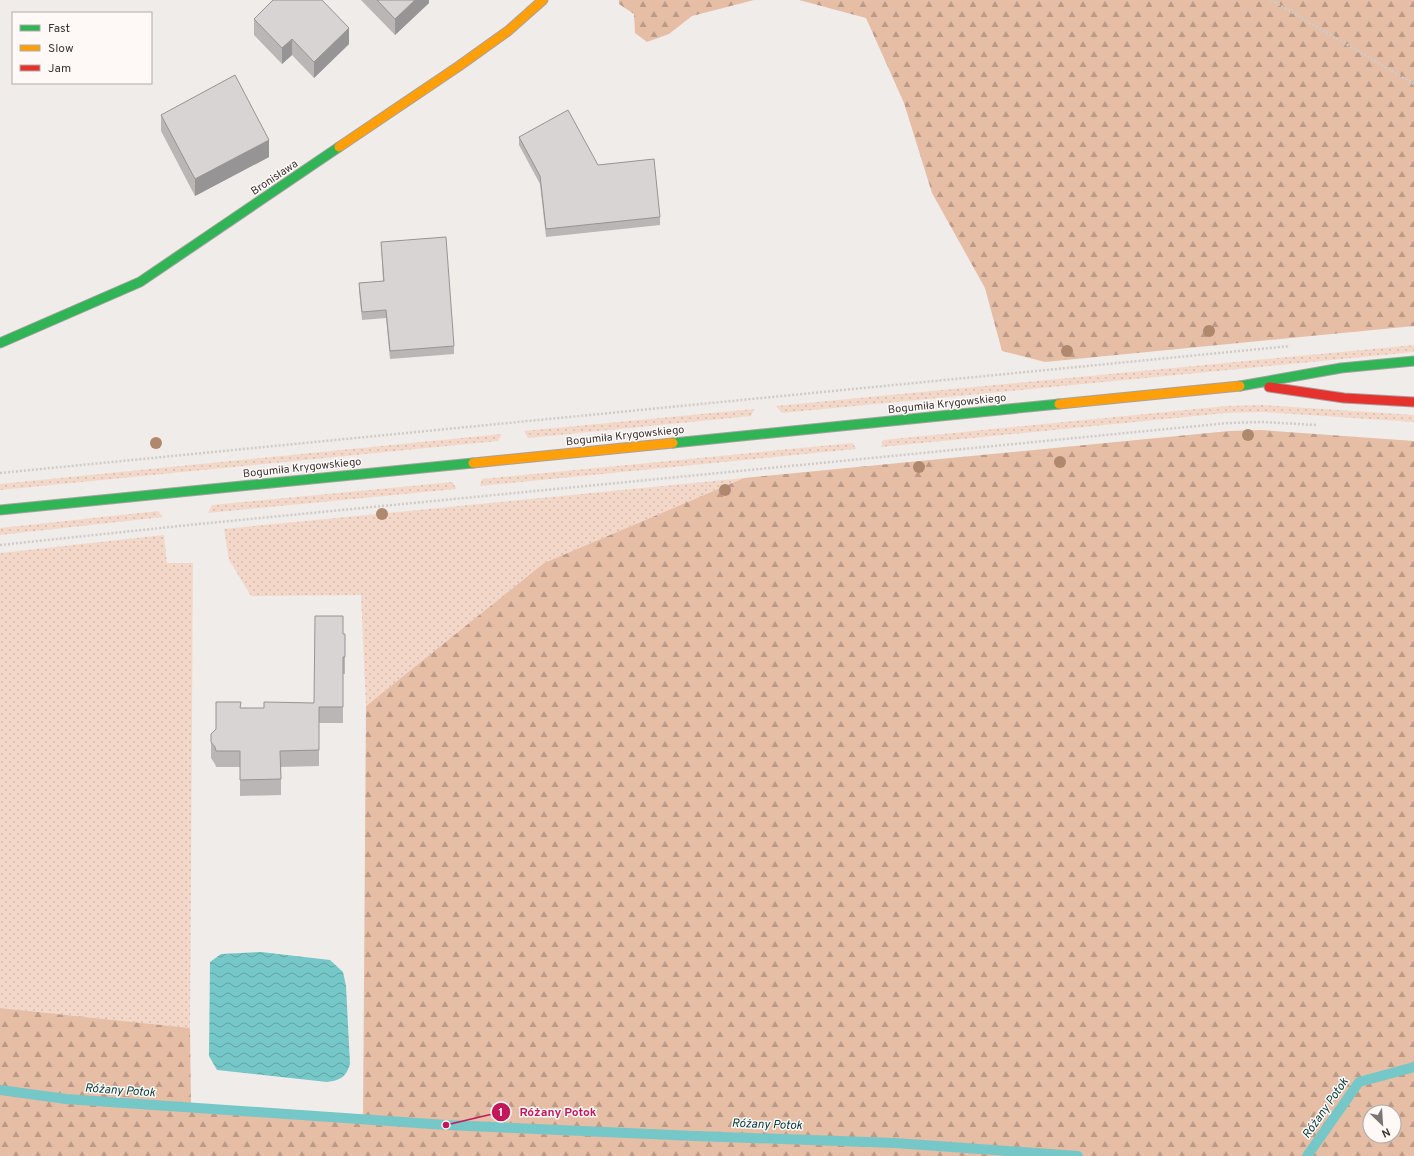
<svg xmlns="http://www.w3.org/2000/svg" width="1414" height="1156" font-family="Overpass,sans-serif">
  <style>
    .grass { fill: url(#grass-dots) }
    .forest { fill: url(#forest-firs); fill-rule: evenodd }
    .water { fill: url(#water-waves) }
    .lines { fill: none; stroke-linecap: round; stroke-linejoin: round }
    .stream { stroke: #76c7c8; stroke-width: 10 }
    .fast-casing { stroke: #a5a2a1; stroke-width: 11 }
    .slow-casing { stroke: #a5a2a1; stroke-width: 11 }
    .jam-casing { stroke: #a5a2a1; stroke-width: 11 }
    .path { stroke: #cecccb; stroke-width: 2.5; stroke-dasharray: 2 2; stroke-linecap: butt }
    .fast { stroke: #30b455; stroke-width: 9 }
    .slow { stroke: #ff9f0a; stroke-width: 9 }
    .jam { stroke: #e5322d; stroke-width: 9 }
    .tree { fill: #af886d }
    .wall { fill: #b9b6b5 }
    .shaded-wall { fill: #969494 }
    .building { fill: #d7d4d3; stroke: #969494 }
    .labels { text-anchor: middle; stroke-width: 3; stroke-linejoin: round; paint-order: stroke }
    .street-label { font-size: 11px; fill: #393634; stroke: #fef9f6 }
    .water-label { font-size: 12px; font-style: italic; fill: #023b3c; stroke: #fef9f6 }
    .leader { fill: none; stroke: #c2185b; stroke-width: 1.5 }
    .callout-dot { fill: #c2185b; stroke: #fef9f6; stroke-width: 1.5 }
    .mark-label { font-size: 12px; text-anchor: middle; font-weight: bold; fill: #fff }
    .callout-label { font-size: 12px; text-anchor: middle; font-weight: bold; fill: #c2185b; stroke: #fef9f6; stroke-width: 3; stroke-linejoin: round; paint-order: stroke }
  </style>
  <defs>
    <pattern id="grass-dots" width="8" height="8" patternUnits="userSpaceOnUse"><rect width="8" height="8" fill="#f3d8ca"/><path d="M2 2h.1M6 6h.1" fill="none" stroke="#d1baae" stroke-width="1.8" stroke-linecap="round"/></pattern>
    <pattern id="forest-firs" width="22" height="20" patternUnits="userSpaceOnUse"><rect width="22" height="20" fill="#e6bda5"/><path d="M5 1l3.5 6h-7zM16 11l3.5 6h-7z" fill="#bb9a87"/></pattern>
    <pattern id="water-waves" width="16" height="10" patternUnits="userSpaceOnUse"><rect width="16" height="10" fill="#76c7c8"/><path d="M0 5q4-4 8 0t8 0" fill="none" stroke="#62a2a3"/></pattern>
  </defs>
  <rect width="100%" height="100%" fill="#f0ecea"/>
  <path class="grass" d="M1414,345v7l-632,61 -6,-7z
    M1262,405l152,10v7l-152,-10 -36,1 -345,34 2,-7 343,-34z
    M754,409l-3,7 -223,22 -4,-7z
    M502,434l-4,7 -498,49v-6z
    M853,443l3,6 -376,37 2,-7z
    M744,478l-200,85 -178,143 -5,-111 -110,1 -22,-36 -5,-31z
    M453,482l3,7 -248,24 4,-8z
    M158,511l5,6 -163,18v-7z
    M164,535l3,28h26l-3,465 -190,-20v-455z"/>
  <path class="forest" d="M619,0h135l-62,16 -23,18 -22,8 -12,-9 -1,-19 -15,-10z
    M799,0h615v326l-369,36 -43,-11 -17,-63 -53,-95 -28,-90 -38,-85z
    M1261,430l153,11v715h-1414v-148l190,20 1,80 172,12 3,-414 178,-143 200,-85 485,-47zM1370,1112h24v24h-24z"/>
  <path class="water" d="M261,952l69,8 13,12 3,14 4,78c-4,13 -9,16 -23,18l-110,-12 -8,-14 1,-94 11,-8z"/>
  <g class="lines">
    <path class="stream" d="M0,1090l66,9 380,26 249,11 200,7 183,13
      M1307,1156l52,-74 55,-15"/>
    <defs>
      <path id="fast" d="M0,343l140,-61 199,-135
        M1240,386l101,-18 73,-7
        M673,443l386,-39
        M0,510l473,-47"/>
      <path id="slow" d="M339,147l120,-81 49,-35 35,-31
        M1059,404l181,-18
        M473,463l200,-20"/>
      <path id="jam" d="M1269,387l75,11 70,4"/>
    </defs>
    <use href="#fast" class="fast-casing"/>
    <use href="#slow" class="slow-casing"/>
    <use href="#jam" class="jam-casing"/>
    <path class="path" d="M1271,0l143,84
      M0,473l1290,-127
      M0,545l189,-20 1039,-102 35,-1 54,3"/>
    <use href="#fast" class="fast"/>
    <use href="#slow" class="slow"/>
    <use href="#jam" class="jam"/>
  </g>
  <g class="tree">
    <circle cx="1209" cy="331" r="6"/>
    <circle cx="1067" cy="351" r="6"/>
    <circle cx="1248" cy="435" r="6"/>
    <circle cx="156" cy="443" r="6"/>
    <circle cx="1060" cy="462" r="6"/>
    <circle cx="919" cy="467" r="6"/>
    <circle cx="725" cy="490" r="6"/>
    <circle cx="382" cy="514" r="6"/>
  </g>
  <path class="wall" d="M361,0h68v3l-34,32z
    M254,19l95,25 -35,34 -22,-23 -10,9 -28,-29z
    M161,115l108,42 -74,39 -34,-65z
    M519,137l79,28 62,52v8l-114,12 -6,-53 -21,-39z
    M381,242l73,104v8l-64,5 -4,-41 -24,2 -3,-29v-8l24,-2z
    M343,634h2v40h-2v49h-24v43l-38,1v28l-41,1v-29h-24l-1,-3 -4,-6v-24l30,-26h23l50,-5z"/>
  <path class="shaded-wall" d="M415,0h14v3l-34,32v-16z
    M349,28v16l-35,34v-16z
    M292,39v16l-10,9v-16z
    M269,140v17l-74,39v-17z"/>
  <path class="building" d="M273,0h49l27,28 -35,34 -22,-23 -10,9 -28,-29z
    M377,0h38l-20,19z
    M235,75l34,65 -74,39 -34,-64z
    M568,110l30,55 56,-6 6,58 -114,12 -6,-53 -21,-39z
    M446,237l8,109 -64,5 -4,-41 -24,2 -3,-29 25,-2 -3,-39z
    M315,616h28v18h2v23h-2v50h-24v43l-39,1 1,28 -41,1v-29h-24l-1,-4 -4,-5v-8l5,-5v-27h25l-1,6h24v-6l50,1z"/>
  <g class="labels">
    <g class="street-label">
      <text transform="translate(274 177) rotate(-34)" y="4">Bronisława</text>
      <text transform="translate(947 403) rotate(-6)" y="4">Bogumiła Krygowskiego</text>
      <text transform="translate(625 435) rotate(-6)" y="4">Bogumiła Krygowskiego</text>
      <text transform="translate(302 467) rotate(-6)" y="4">Bogumiła Krygowskiego</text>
    </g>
    <g class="water-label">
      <text transform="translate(120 1090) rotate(4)" y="4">Różany Potok</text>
      <text transform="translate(1325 1108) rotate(-55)" y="4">Różany Potok</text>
      <text transform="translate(767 1124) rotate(2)" y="4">Różany Potok</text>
    </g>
  </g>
  <path class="leader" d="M446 1125L501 1112"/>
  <g class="callout-dot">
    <circle cx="446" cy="1125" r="4"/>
    <circle cx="501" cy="1112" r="10"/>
  </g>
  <g class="mark-label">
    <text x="501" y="1116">1</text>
  </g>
  <g class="callout-label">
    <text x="558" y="1116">Różany Potok</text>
  </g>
  <rect x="12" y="12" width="140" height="72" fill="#fef9f6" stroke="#afaba8"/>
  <rect x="20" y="25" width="20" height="6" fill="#30b455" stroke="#afaba8"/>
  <text x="48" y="32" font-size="12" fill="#393634">Fast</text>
  <rect x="20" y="45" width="20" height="6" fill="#ff9f0a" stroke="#afaba8"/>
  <text x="48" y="52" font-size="12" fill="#393634">Slow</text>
  <rect x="20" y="65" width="20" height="6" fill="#e5322d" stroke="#afaba8"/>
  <text x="48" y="72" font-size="12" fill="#393634">Jam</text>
  <g transform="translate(1382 1124) rotate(155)"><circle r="19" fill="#fef9f6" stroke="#afaba8"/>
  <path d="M0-3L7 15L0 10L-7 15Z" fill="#797674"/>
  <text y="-6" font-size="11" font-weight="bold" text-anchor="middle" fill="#393634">N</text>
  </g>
</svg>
